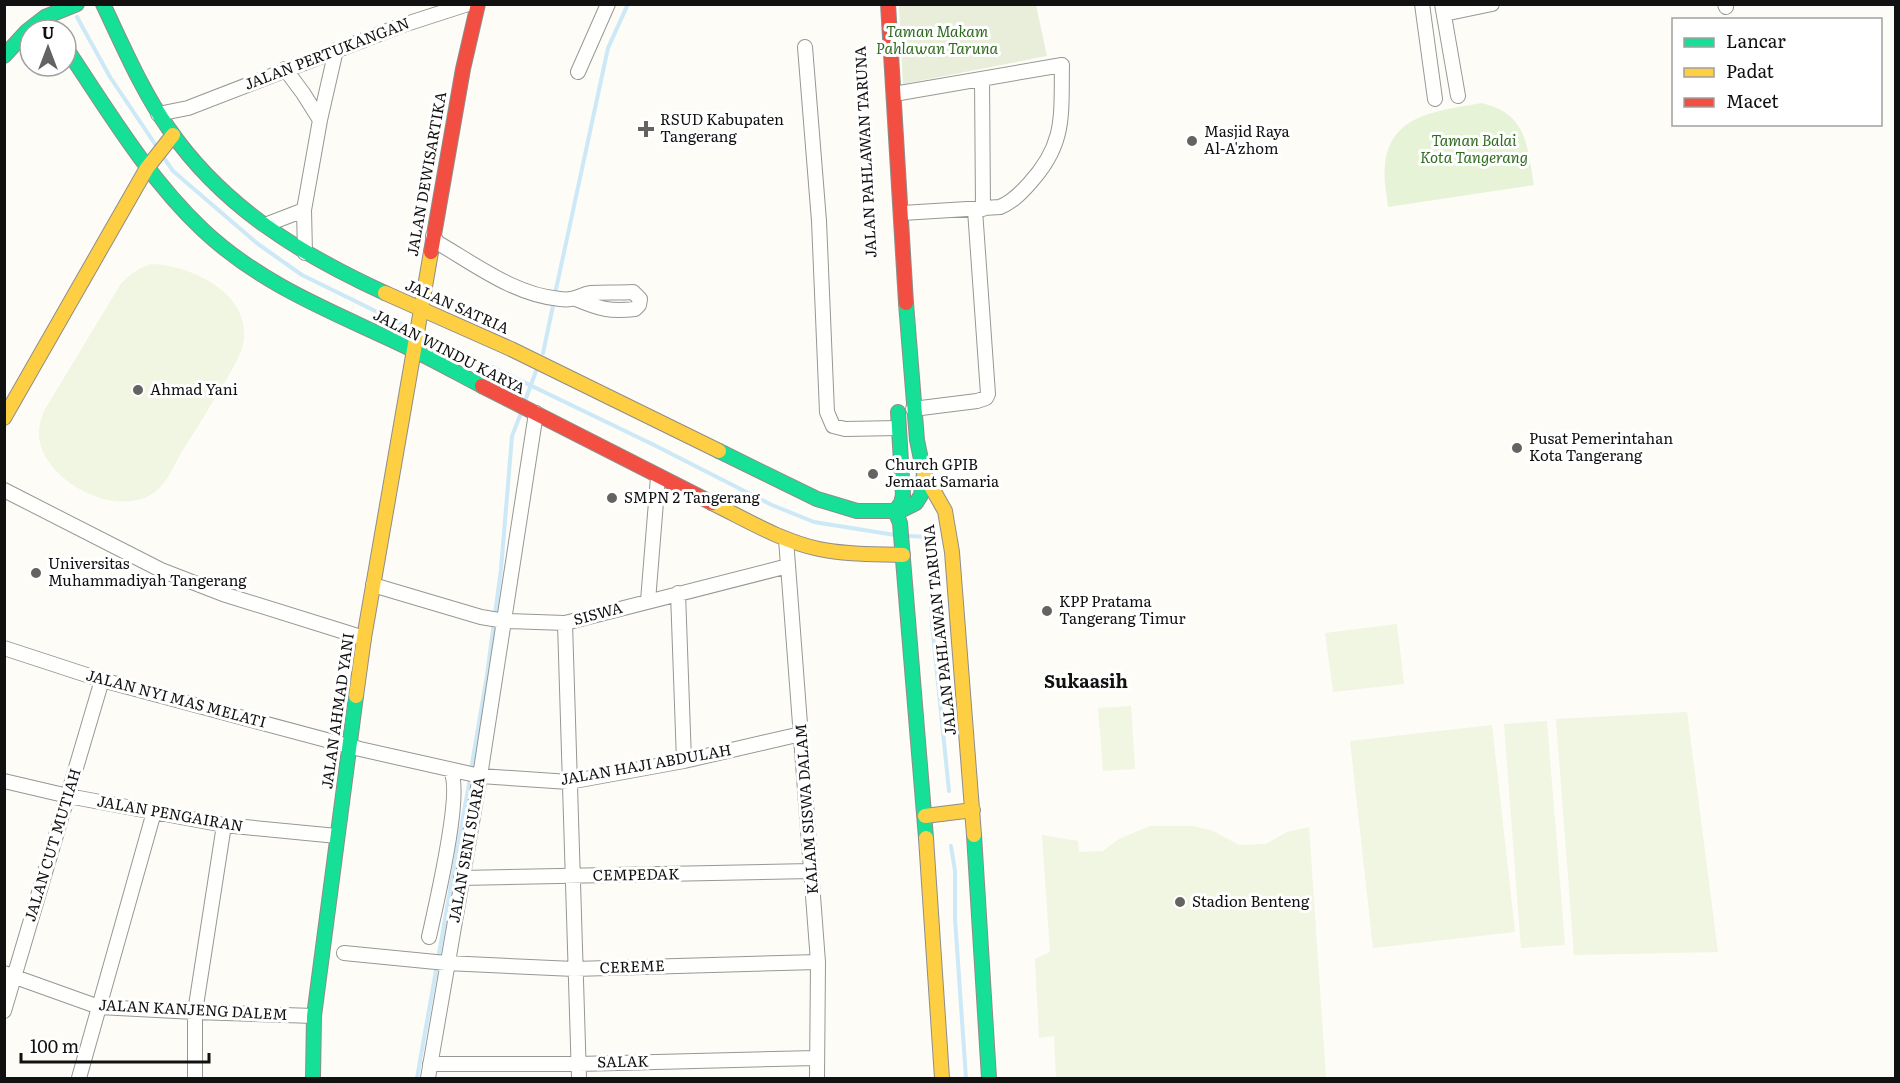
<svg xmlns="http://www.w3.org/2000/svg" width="1900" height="1083" font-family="Literata,serif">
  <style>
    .green { fill: #e7f3d7 }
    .cemetery { fill: #e9eedb }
    .pitch { fill: #f0f6e1 }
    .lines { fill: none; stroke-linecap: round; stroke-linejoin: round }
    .stream { stroke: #cde8f7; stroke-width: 4 }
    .street-casing { stroke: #979795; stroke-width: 16 }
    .fast-casing { stroke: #8e8d8b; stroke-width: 16 }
    .slow-casing { stroke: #8e8d8b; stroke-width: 16 }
    .jam-casing { stroke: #8e8d8b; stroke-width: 16 }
    .street { stroke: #fffffe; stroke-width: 14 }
    .fast { stroke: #16e098; stroke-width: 14 }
    .slow { stroke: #ffcf43; stroke-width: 14 }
    .jam { stroke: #f24e42; stroke-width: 14 }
    .poi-dot { fill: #646362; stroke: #fff; stroke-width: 2 }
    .labels { text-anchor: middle; stroke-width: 6; stroke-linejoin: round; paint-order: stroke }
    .park-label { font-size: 15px; font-style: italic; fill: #2f6b1f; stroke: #fff }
    .street-label { font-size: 15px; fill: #111; stroke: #fff }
    .poi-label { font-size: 15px; fill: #111; stroke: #fff; text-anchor: start }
    .quarter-label { font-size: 18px; font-weight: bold; fill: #111; stroke: #fff }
  </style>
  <rect width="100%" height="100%" fill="#fdfcf7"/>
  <path class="green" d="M1481,103c46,10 46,42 53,82l-146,22c-1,-13 -5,-28 -3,-42 5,-52 55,-54 96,-62z"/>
  <path class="cemetery" d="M899,5h137l11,51 -144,28z"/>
  <path class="pitch" d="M151,264c38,1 97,27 93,74 -1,11 -6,20 -11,30 -17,29 -35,58 -53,87 -7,12 -13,28 -25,37 -38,28 -110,-10 -116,-54 -1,-9 2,-19 5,-27l76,-126c10,-11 18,-17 31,-21z
    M1397,624l7,60 -71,8 -8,-59z
    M1131,706l4,63 -32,2 -5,-63z
    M1687,712l31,240 -144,3 -18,-236z
    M1547,721l18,224 -44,3 -17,-224z
    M1492,725l23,207 -142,16 -23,-207z
    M1150,826h44l19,5 26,14 27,-1 21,-12 22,-5 17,251h-270l-2,-42 -15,2 -4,-79 15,-7 -8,-117 36,6 1,11 24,-1 16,-12z"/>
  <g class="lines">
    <path class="stream" d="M77,17l33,60 47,70
      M164,158l9,13 85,73 44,31 110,54
      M555,294l53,-246 20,-44
      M422,333l232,112 118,60 42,17 81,13
      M543,353l11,-52
      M525,401l11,-30
      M909,536l19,1 4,87 17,167
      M471,770l16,-95 14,-106 11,-133 9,-23
      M951,846l4,25v48l11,159
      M417,1078l53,-300"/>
    <defs>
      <path id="street" d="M1422,4l13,95
        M1442,4l16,92
        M1725,4l1,3
        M1444,14l48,-10
        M805,47l14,174 8,191 6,14 12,3 53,-1
        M285,69l18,24 17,27
        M578,72l30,-68
        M982,79l1,130
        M894,94l168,-29c-1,51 4,79 -33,119 -9,10 -17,18 -29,23l-98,6
        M158,114l30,-6 212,-82 68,-22
        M265,225l39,-15
        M433,236l5,7c38,22 77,52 122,56 15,2 19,-4 31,-6 14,-1 28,0 42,-1l7,7 -1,6 -4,4c-25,3 -35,0 -59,-10
        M305,253l-1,-43 16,-90 16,-70
        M913,409l64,-8 9,-3 2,-4 -13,-184
        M4,490l157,80 62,24 141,44
        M786,539l32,423 -1,116
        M373,585l108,32 24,4 60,2 223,-57
        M678,593l6,168
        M648,601l10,-124
        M565,623l14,455
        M4,648l98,32 258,69 120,27 89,6 115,-21 117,-27
        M4,781l64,15 156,29 113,11
        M461,878l350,-7
        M429,937c6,-28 35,-148 21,-167
        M344,953l102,10 128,6 244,-7
        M4,973l95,34 96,5 119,4
        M4,1011l98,-331
        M430,1064h148l238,-6
        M79,1078l75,-266
        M195,1078v-66l29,-187
        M428,1078l52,-302 56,-363"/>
      <path id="fast" d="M103,4c20,42 39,87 66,125 54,78 131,125 216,164
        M66,48c42,63 82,130 137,182 62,58 136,84 210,120 23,11 46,24 69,36
        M4,56l23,-25 18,-14 32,-13
        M719,451l98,48 40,12h38l7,-1 14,-7 5,-8 3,-21 -7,-34 -11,-137
        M895,511l5,12 26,315
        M895,511l6,-8 2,-8 -5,-83
        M974,835l15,243
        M313,1078l1,-62 42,-320"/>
      <path id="slow" d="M385,293l126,56 208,102
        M4,418l143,-250 26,-33
        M924,474l21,37 7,41 22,283
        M712,503c35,17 69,38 107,46 28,6 56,5 84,6
        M356,696l8,-58 67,-386
        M925,816l48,-6
        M926,838l16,240"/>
      <path id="jam" d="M888,4l18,299
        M431,252l32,-183 15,-65
        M482,386l230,117"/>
    </defs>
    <use href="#street" class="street-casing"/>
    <use href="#fast" class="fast-casing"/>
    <use href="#slow" class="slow-casing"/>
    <use href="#jam" class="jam-casing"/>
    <use href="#street" class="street"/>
    <use href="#fast" class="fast"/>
    <use href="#slow" class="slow"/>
    <use href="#jam" class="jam"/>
  </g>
  <g class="poi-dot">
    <path d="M643 120h6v6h6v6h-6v6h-6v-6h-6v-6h6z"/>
    <circle cx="1192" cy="141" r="6"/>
    <circle cx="138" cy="390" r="6"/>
    <circle cx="1517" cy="448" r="6"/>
    <circle cx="873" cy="474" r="6"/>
    <circle cx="612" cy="498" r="6"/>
    <circle cx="36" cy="573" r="6"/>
    <circle cx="1047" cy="611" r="6"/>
    <circle cx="1180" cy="902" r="6"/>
  </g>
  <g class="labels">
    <g class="park-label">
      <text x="937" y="37">Taman Makam<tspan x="937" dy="17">Pahlawan Taruna</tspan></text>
      <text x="1474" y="146">Taman Balai<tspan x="1474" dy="17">Kota Tangerang</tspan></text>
    </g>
    <g class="street-label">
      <text transform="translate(327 54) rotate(-21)" y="5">JALAN PERTUKANGAN</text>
      <text transform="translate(866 152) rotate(-93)" y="5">JALAN PAHLAWAN TARUNA</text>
      <text transform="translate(427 174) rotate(-80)" y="5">JALAN DEWISARTIKA</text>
      <text transform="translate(457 307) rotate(24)" y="5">JALAN SATRIA</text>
      <text transform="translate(449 352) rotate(27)" y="5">JALAN WINDU KARYA</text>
      <text transform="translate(598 614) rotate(-15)" y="5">SISWA</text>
      <text transform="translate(940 630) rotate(-96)" y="5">JALAN PAHLAWAN TARUNA</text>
      <text transform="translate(176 699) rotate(15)" y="5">JALAN NYI MAS MELATI</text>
      <text transform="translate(338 711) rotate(-82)" y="5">JALAN AHMAD YANI</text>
      <text transform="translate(646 765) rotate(-10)" y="5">JALAN HAJI ABDULAH</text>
      <text transform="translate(807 809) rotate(-94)" y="5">KALAM SISWA DALAM</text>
      <text transform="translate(170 814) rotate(10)" y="5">JALAN PENGAIRAN</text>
      <text transform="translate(53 845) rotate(-73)" y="5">JALAN CUT MUTIAH</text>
      <text transform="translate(467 850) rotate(-80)" y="5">JALAN SENI SUARA</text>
      <text transform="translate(636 875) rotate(-1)" y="5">CEMPEDAK</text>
      <text transform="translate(632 967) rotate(-2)" y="5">CEREME</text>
      <text transform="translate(193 1010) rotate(3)" y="5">JALAN KANJENG DALEM</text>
      <text transform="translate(623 1062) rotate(-1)" y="5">SALAK</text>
    </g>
    <g class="poi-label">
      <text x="660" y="125">RSUD Kabupaten<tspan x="660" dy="17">Tangerang</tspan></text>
      <text x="1204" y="137">Masjid Raya<tspan x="1204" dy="17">Al-A'zhom</tspan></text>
      <text x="150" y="395">Ahmad Yani</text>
      <text x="1529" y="444">Pusat Pemerintahan<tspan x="1529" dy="17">Kota Tangerang</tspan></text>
      <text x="885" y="470">Church GPIB<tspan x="885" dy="17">Jemaat Samaria</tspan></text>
      <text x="624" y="503">SMPN 2 Tangerang</text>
      <text x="48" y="569">Universitas<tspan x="48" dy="17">Muhammadiyah Tangerang</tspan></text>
      <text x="1059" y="607">KPP Pratama<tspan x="1059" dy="17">Tangerang Timur</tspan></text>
      <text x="1192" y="907">Stadion Benteng</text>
    </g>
    <g class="quarter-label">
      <text x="1086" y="688">Sukaasih</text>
    </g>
  </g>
  <rect width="1900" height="1083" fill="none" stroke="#111111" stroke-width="12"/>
  <rect x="1672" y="18" width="210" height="108" fill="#ffffff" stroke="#a0a0a0" stroke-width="1.5"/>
  <rect x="1684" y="38" width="30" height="9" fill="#16e098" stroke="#a0a0a0" stroke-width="1.5"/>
  <text x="1726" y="48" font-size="18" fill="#111111">Lancar</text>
  <rect x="1684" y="68" width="30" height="9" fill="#ffcf43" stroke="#a0a0a0" stroke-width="1.5"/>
  <text x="1726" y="78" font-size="18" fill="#111111">Padat</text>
  <rect x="1684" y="98" width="30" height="9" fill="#f24e42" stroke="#a0a0a0" stroke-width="1.5"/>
  <text x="1726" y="108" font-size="18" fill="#111111">Macet</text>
  <g transform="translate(48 48)"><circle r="28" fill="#ffffff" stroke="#a0a0a0" stroke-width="1.5"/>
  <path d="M0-4.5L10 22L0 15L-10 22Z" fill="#646362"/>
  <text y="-9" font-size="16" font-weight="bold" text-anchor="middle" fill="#111111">U</text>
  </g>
  <path d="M21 1053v9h188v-9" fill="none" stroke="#111111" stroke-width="3"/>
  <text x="30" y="1053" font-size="18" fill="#111111" stroke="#ffffff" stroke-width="4.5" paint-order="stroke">100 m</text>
</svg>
